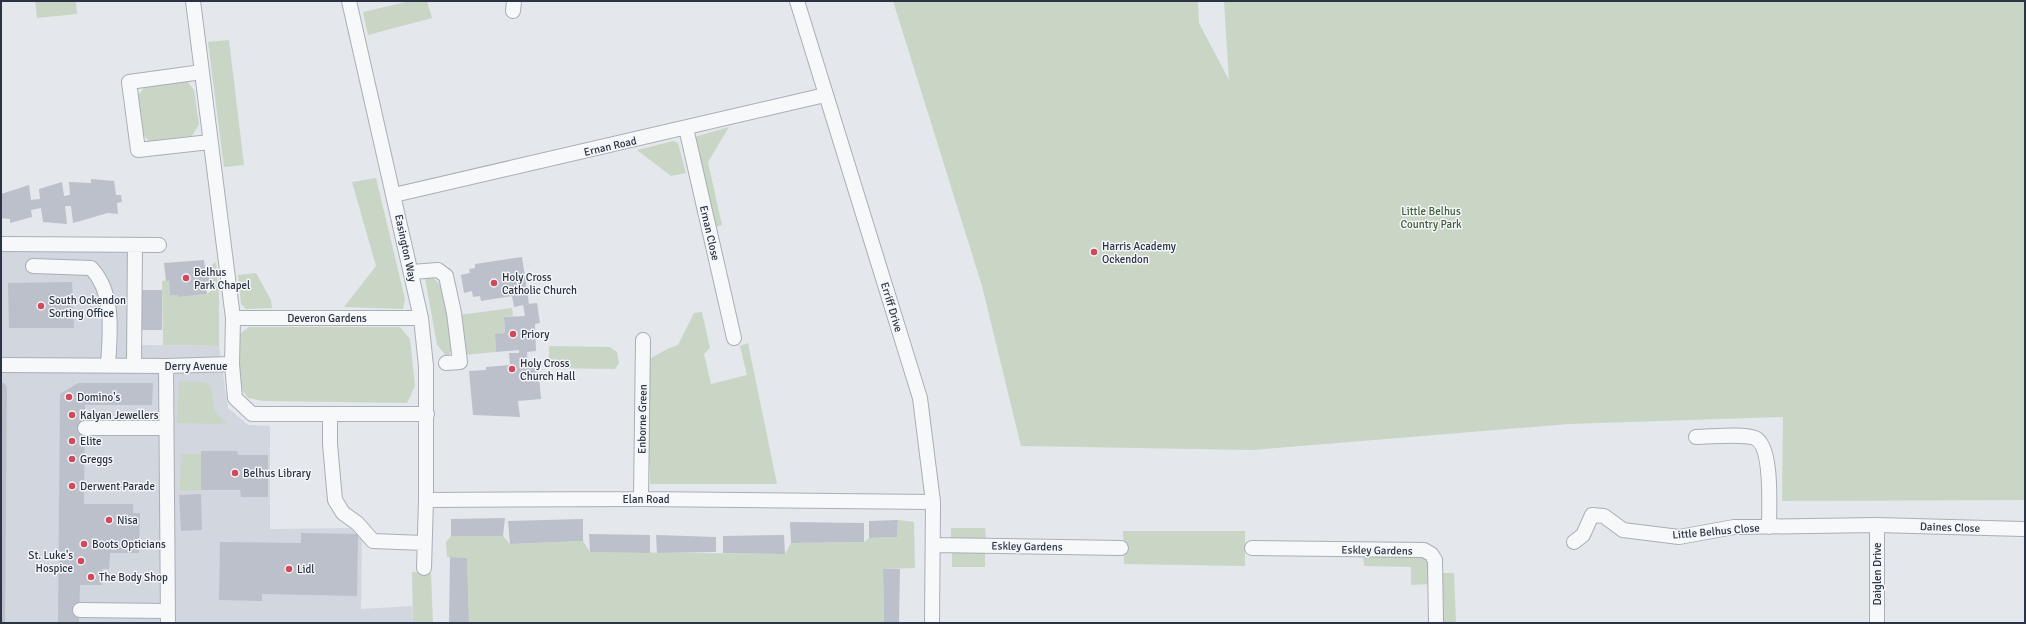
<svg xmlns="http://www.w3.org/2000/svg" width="2026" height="624" font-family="Signika,sans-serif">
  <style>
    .built { fill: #d2d6de }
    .green { fill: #c9d6c5 }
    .building { fill: #bbc0ca }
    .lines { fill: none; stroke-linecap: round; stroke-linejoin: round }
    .minor-casing { stroke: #a9aeb7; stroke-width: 16 }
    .minor { stroke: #f7f8fa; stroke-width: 14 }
    .poi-dot { fill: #d1495b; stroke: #f4f6f9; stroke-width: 1.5 }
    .labels { text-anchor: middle; stroke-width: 3; stroke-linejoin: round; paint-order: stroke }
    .street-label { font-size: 11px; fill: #2b3445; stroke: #f4f6f9 }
    .park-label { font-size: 11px; fill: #3f6138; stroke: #f4f6f9 }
    .poi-label { font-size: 11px; fill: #2b3445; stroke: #f4f6f9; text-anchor: start }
  </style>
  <rect width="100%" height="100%" fill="#e4e7ec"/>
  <path class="built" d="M1,250l140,1v94l78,1 9,62 20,17 22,1v103l92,-1 -1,81 51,-3 1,17h-412z"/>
  <path class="green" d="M35,1h41l1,13 -40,4z
    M410,1h17l5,17 -64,17 -5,-23z
    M893,1h305l1,22 30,57 -5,-79h801v499l-243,1 1,-84 -214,7 -316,26 -232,-4 -39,-160z
    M229,40l15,125 -20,2 -16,-125z
    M187,81l7,9 5,34 -7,12 -43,5 -10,-10 -3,-33 10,-13z
    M729,127l-21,35 14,63 -10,3 -21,-90z
    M673,141l5,2 8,30 -15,3 -34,-26z
    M376,178l29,121 -2,10 -59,-2 32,-41 -24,-84z
    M216,262l3,32v52l-56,-1 -1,-64 7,-1 1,15h8v2l29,-3 5,-4 -2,-24z
    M256,273l15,27 1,8 -26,1 -5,-5 -3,-29z
    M430,277l4,1 10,12 10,54 -6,13h-3l-1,-4 -7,-8 -12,-67z
    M512,308l1,8 -9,1 1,16 -10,2 1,17 -32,3 -5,-40z
    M702,312l8,36 -6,6 7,30 36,-9 -7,-29 8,-3 29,141h-127v-18l-5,-6 1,-99 21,-12 11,-4 16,-32z
    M249,327h151l10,12 5,47 -8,17 -144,-2 -15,-3 -8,-11 -2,-52z
    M549,346l61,1 7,5 2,11 -4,6 -66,-1z
    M179,381l27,1 5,5 4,25 12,12 -50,-1z
    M181,454h20v36l-21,1z
    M898,520l16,2 1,46 -32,1 1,54h-415l-2,-65 -20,-1 -1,-15 5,-6h52l7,8 73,-3 7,11 195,2 6,-11 73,-1 5,-4 28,-1z
    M951,528h34l1,13 -35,-1z
    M1123,531h122v35l-121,-2z
    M952,552h33v15h-33z
    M1363,556h60l7,6 1,22 -20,1v-18l-47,-1z
    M412,572l19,1 2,50h-20z
    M1442,573h12l2,50h-13z"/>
  <path class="building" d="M91,179l23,2 2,14h5l1,7 -5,1 1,11 -10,-1 -35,10 -2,-17h-6l2,18 -24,-2 -2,-14 -10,2 1,7 -22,6v-4l-9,-1v-24l28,-9 2,15 9,-1 -1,-10 23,-7 2,14 6,-1 -1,-13 22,1z
    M522,257l7,47 8,-1 3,20 -5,1 1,27 -9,1 1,13 10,-1 3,35 -23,2 2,16 -47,-2 -4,-44 17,-1v-3l24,-2 -1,-12h10v-3l-23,2 -1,-18 10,-1 -1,-16 21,-1 -2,-11 -9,2 -2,-11 -31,5 -1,-5 -7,1 -1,-6 -8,2 -3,-18 9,-2 -1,-4 6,-1v-4z
    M204,260l2,16h5v8h-5l1,10 -29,3v-2h-8l-1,-15 -3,1 -2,-18z
    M72,282l2,46h-65l-1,-45z
    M141,290h21v40h-21z
    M1,383h3l3,4 -2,236h-4z
    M78,383h75l-1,22h-67l-1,99h49v9h7l-1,40h-29l-1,16h-7v16h-22l-1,38h-21l2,-229z
    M201,451h36l1,4h30v42h-27l-1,-7h-39z
    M201,494l1,36 -21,1 -2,-36z
    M505,518l-2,18h-52v-17z
    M583,519v22l-73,3 -2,-23z
    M898,520l-1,17 -28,1v-17z
    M790,522l74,1v19l-73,1z
    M301,533l57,1 -1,62 -95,-2v7l-43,-1 1,-58 81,1z
    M589,534l61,1v18l-60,-1z
    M656,535l60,2v15l-59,1z
    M784,535l1,19 -62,-1v-17z
    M450,557l17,1 2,65h-20z
    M883,569h17l-1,54h-15z"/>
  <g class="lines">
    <defs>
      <path id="minor" d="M193,1l40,317 -1,46
        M349,1l72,317 5,48v134
        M797,1l123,397 13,104 -1,121
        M513,11l1,-10
        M202,72l-73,10 9,68 72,-8
        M686,128l48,210
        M394,195l431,-100
        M1,244l158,1
        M33,266l58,2c24,25 19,65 17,97
        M411,272l27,-2 8,6 8,37 6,49 -14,1
        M233,318h188
        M1,365l165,1 66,-2 3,34 17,16h175
        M134,366l1,-121
        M166,366l2,257
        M330,414v30l5,56 8,13 14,10 16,18 51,2
        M85,428h81
        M1696,437c15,0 45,-4 59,1 18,8 14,70 14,89
        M641,499l2,-159
        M1574,542l9,-7 9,-20 12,1 19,14 56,7 55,-10 143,-2 146,4
        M933,545l188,3
        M1252,548l172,2 7,4 4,6 1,63
        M424,568l2,-68 215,-1 292,3
        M80,610l88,1
        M1877,623v-98"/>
    </defs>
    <use href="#minor" class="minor-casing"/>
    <use href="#minor" class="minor"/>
  </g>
  <g class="poi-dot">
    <circle cx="1094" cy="252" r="4"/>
    <circle cx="186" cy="278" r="4"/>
    <circle cx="494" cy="283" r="4"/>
    <circle cx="41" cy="306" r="4"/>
    <circle cx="513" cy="334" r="4"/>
    <circle cx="512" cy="369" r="4"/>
    <circle cx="69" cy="397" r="4"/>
    <circle cx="72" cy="415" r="4"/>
    <circle cx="72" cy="441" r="4"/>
    <circle cx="72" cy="459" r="4"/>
    <circle cx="235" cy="473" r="4"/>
    <circle cx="72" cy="486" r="4"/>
    <circle cx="109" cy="520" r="4"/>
    <circle cx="84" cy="544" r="4"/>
    <circle cx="81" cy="561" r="4"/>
    <circle cx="289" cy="569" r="4"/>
    <circle cx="91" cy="577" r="4"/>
  </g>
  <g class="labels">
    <g class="street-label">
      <text transform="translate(610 146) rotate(-13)" y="4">Ernan Road</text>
      <text transform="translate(710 233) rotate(77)" y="4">Ernan Close</text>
      <text transform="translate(406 248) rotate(78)" y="4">Easington Way</text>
      <text transform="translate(892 307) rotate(73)" y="4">Erriff Drive</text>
      <text x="327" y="322">Deveron Gardens</text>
      <text x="196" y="370">Derry Avenue</text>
      <text transform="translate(642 419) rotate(-89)" y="4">Enborne Green</text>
      <text x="646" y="503">Elan Road</text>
      <text transform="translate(1950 527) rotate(2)" y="4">Daines Close</text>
      <text transform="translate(1716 531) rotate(-5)" y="4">Little Belhus Close</text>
      <text transform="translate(1027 546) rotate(1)" y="4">Eskley Gardens</text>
      <text transform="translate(1377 550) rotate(1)" y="4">Eskley Gardens</text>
      <text transform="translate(1877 574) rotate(-90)" y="4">Daiglen Drive</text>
    </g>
    <g class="park-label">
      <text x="1431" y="215">Little Belhus<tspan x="1431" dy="13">Country Park</tspan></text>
    </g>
    <g class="poi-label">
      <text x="1102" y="250">Harris Academy<tspan x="1102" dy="13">Ockendon</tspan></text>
      <text x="194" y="276">Belhus<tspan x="194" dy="13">Park Chapel</tspan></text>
      <text x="502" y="281">Holy Cross<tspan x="502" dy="13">Catholic Church</tspan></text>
      <text x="49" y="304">South Ockendon<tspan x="49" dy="13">Sorting Office</tspan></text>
      <text x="521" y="338">Priory</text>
      <text x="520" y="367">Holy Cross<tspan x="520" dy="13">Church Hall</tspan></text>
      <text x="77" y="401">Domino's</text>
      <text x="80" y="419">Kalyan Jewellers</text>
      <text x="80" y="445">Elite</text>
      <text x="80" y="463">Greggs</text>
      <text x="243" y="477">Belhus Library</text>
      <text x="80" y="490">Derwent Parade</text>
      <text x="117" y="524">Nisa</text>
      <text x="92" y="548">Boots Opticians</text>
      <text x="73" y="559" text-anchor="end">St. Luke's<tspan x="73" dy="13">Hospice</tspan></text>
      <text x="297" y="573">Lidl</text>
      <text x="99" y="581">The Body Shop</text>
    </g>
  </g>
  <rect width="2026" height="624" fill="none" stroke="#2b3445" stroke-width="4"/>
</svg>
